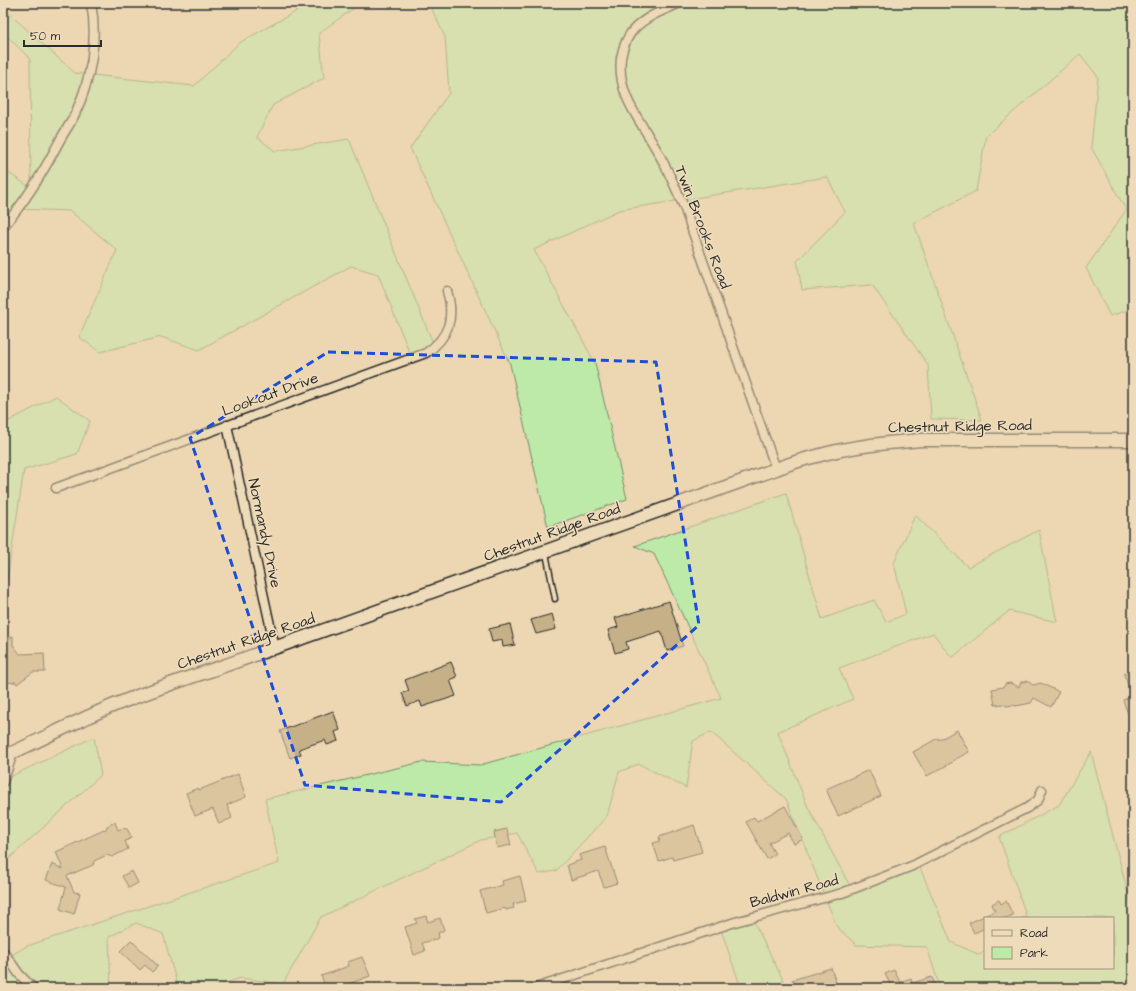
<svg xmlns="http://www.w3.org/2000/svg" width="1136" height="991" font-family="'Architects Daughter',sans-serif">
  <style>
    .green { fill: #bdeaa8; stroke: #748a6a }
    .building { fill: #c6b087; stroke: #2b2b2b }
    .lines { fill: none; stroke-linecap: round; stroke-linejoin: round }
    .lane-casing { stroke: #2b2b2b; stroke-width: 7 }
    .street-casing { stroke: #2b2b2b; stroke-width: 11 }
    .secondary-casing { stroke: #2b2b2b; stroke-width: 15 }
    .lane { stroke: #eedbb9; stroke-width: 4 }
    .street { stroke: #eedbb9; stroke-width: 8 }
    .secondary { stroke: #eedbb9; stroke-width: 12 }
    .marked { fill: none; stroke: #1d4ed8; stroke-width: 3; stroke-dasharray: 8 5; stroke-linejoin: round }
    .labels { text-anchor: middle; stroke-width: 3.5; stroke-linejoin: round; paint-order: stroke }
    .street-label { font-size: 15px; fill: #2b2b2b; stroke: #eedbb9 }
  </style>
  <rect width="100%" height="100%" fill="#ecd7b2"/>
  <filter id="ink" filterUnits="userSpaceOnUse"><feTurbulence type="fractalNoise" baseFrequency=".025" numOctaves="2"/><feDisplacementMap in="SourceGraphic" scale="8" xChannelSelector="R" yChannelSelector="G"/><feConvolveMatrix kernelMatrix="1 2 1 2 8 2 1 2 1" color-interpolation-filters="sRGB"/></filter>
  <g filter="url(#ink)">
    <path class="green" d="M311,3h50l-42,30 5,45 -51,27 -16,32 18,14 74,-12 84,204 -21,16 -34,-85 -27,-8 -152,84 -38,-13 -61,15 -21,-15 38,-87 -47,-39 -54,-2 -13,11v-51l28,19 -1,-129 -27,-27v-24l72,65 119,13 45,-43z
      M429,3h704v103l-2,20 2,2v178l-5,4 -18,6 -24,-48 40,-58 -35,-63 7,-70 -18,-23 -94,82 -10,55 -62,32 68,197 -51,-1 -3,-54 -56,-80 -70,5 -5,-29 48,-49 -18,-35 -208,33 -85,40 61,113 32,136 -79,28 -38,-163 -100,-216 39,-55 -4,-56z
      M56,396l34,25 -13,33 -53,16 -21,136v-182z
      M786,493l36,126 52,-19 12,22 20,-8 -12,-51 21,-48 53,52 71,-37 18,92 -48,-11 -57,47 -19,-25 -94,35 14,31 -75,33 29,73 46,87 66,-27 32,77 29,13 5,-5v18h128v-50h-91l4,-3 -27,-78 60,-32 32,-53 42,160v76h-193l-13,-41 -71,-2 -19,-18 -51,-128 -75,-67 -18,9 -7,47 -47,-24 -20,8 -12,44 -51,55 -17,3 -22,-41 -36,7 -160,77 -38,67 -43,-6 -27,10h-35l-15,-54 -27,-11 -27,14 2,51h-108v-28l24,-14 252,-83 -14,-64 157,-37 58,3 241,-67 -67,-144 -19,-8z
      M94,737l7,38 -98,89v-84z
      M753,920l34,68h-46l-20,-58z"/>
    <path class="building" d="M669,601l14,45 -16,5 -6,-20 -35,11 2,7 -13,4 -7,-23 10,-3 -3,-9z
      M552,614l4,15 -20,5 -5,-14z
      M510,624l5,21 -12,2 -1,-7 -10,2 -3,-13z
      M13,636v9l7,9 24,-1 1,19h-12l-16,12 -1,-2 -10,1 -3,-4v-36z
      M451,662l6,15 -7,3 6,16 -34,11 -2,-6 -13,5 -5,-13 7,-2 -4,-11z
      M1133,670v26h-1l-8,-22z
      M1027,681l6,4 8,-2 18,9 -8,15 -17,-9 -3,5 -15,3 -3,-1 -6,1 -4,-2 -8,1 -3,-16 11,-2 2,-3 5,-1 9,4 2,-5z
      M1133,696v29h-1l-9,-25z
      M333,711l7,19 -5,2 3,9 -11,4 -2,-5 -26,9 2,5 -11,4 -10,-27z
      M957,730l12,22 -17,9 1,1 -26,14 -14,-24 25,-14 1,2z
      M869,770l12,26 -43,20 -12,-27z
      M238,774l8,23 -19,8 5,13 -13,6 -6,-15 -18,7 -9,-23 12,-5 1,2z
      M785,806l18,33 -9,5 -6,-11 -19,10 6,11 -8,5 -21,-37 8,-5 3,4z
      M115,822l3,8 5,-2 4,1 5,9 -7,3 3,8 -16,8 -5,-2 -13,6 -1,4 -26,11 7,16 6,1 -6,21 -14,-5 6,-22 -20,-7 6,-16 11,5 -7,-17 50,-23 1,-3z
      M694,825l8,27 -29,8 -1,-3 -13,4 -6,-18 7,-2 -1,-4z
      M507,829l4,16 -14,3 -3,-16z
      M605,847l12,36 -13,4 -6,-16 -27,9 -4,-15 14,-5 -2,-5z
      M132,871l6,12 -9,5 -7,-12z
      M520,876l6,25 -13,3 1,4 -8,2 -1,-2 -19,5 -6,-22 23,-6 -1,-4z
      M999,900l2,4 5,-3 7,14 -7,3h-21v10l-11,5 -5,-10 26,-12 -3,-7z
      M426,916l2,6 12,-4 4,12 -6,3 1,5 -17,5 3,8 -11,4 -9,-28 12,-4 -2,-4z
      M131,940l27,26 -6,6 -7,-7 -5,5 -20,-19z
      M362,957l8,19 -32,12h-12l-5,-12 28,-10 -1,-4z
      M831,968l6,18 -8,2h-34l-3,-8z
      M894,970l6,12 11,-4 1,5 20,-6 4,11h-50v-2l5,-1 -1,-1 -5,-10z"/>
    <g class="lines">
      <defs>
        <path id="lane" d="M546,553l9,46"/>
        <path id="street" d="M680,3c-16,7 -33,13 -45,25 -8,8 -12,19 -14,30 -4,36 17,59 34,89 11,19 20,39 29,60l92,262
          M3,227c23,-26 41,-56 57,-87 5,-9 11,-17 15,-26 16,-34 23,-75 16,-111
          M227,425l48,223
          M56,488l370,-135c23,-16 29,-35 21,-62
          M3,782l10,-29
          M3,951l16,23 14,14
          M536,988l199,-66 107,-29 70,-27 115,-58 11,-8 4,-10"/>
        <path id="secondary" d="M3,757c38,-17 75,-37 114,-53 33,-13 67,-25 101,-36l558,-199c13,-5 27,-10 41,-13 34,-10 69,-13 104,-16h212"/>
      </defs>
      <use href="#lane" class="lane-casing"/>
      <use href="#street" class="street-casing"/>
      <use href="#secondary" class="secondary-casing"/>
      <use href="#lane" class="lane"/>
      <use href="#street" class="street"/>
      <use href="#secondary" class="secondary"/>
    </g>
  </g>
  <path d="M0 0H1136V991H0ZM328,352l328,10 43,263 -198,177 -196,-17 -115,-347z" fill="#ecd7b2" fill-opacity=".55" fill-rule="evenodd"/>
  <path class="marked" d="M328,352l328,10 43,263 -198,177 -196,-17 -115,-347z"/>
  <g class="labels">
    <g class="street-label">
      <text transform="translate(703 227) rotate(69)" y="5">Twin Brooks Road</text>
      <text transform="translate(270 394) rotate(-20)" y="5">Lookout Drive</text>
      <text transform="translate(960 426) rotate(-1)" y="5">Chestnut Ridge Road</text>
      <text transform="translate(552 532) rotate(-20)" y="5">Chestnut Ridge Road</text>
      <text transform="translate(265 533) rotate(78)" y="5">Normandy Drive</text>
      <text transform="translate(246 641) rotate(-19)" y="5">Chestnut Ridge Road</text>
      <text transform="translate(794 891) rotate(-15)" y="5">Baldwin Road</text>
    </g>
  </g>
  <rect width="1136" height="991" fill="none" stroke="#eedbb9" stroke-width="16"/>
  <rect x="8" y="8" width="1120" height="975" fill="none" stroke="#2b2b2b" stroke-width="1.5" filter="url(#ink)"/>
  <rect x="984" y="917" width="130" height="52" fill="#eedbb9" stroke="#a09580"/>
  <rect x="992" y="930" width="20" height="6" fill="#eedbb9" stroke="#a09580"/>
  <text x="1020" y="937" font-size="12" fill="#2b2b2b">Road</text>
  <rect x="992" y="947" width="20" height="12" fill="#bdeaa8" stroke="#a09580"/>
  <text x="1020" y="957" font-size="12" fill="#2b2b2b">Park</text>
  <path d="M24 40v6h77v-6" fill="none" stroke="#2b2b2b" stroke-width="2"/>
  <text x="30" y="40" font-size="12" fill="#2b2b2b" stroke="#eedbb9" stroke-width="3" paint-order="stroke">50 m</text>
</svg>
